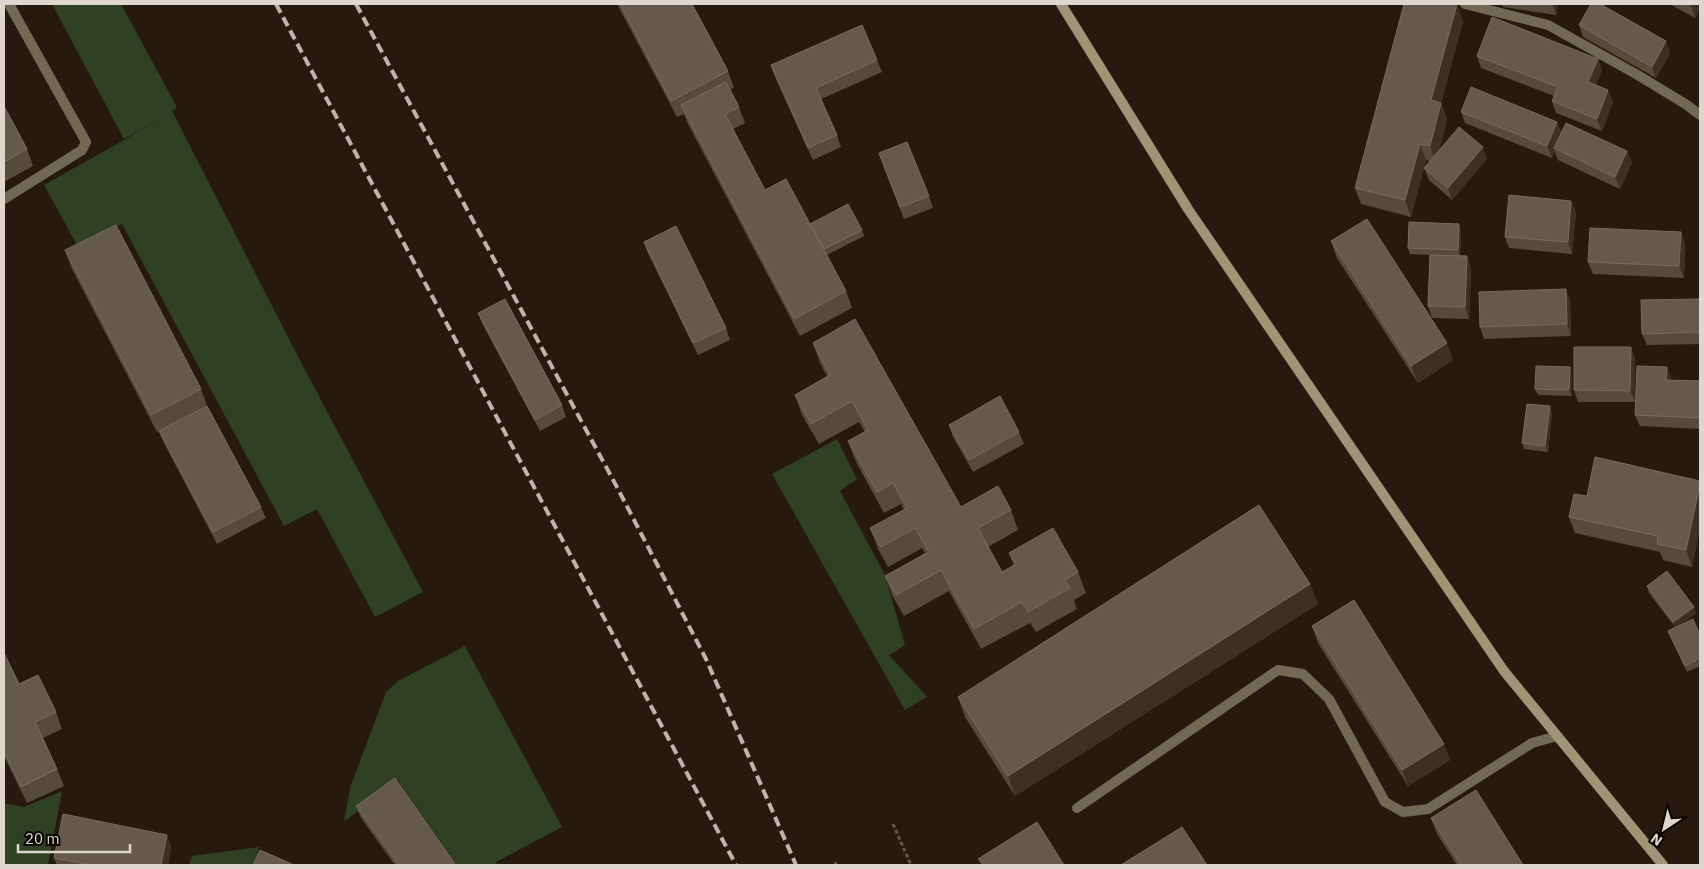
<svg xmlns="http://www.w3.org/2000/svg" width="1704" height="869" font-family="'IBM Plex Sans',sans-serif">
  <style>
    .green { fill: #2f4122 }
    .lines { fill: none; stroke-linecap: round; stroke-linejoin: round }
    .path { stroke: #62564d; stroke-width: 3; stroke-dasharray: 4 2.5; stroke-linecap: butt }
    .service { stroke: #716855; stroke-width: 10 }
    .minor { stroke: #716855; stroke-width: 10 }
    .secondary { stroke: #a19375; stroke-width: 10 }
    .rail { stroke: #beb3ad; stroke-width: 4; stroke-dasharray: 10 5; stroke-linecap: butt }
    .wall { fill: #554a3c }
    .shaded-wall { fill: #3d3023 }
    .building { fill: #64594c; stroke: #786c61 }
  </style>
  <rect width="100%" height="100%" fill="#27190f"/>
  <path class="green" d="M52,4h69l56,103 -5,4 133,259 118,222 -48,25 -58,-108 -33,17 -162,-302 -44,23 -34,-62 80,-45 41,-25 -41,24z
    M837,439l20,40 -17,12 45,84 20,70 -16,10 38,42 -22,13 -133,-236z
    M465,646l97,181 -66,35 2,3h-41l-60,-86 -53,43 6,-34 36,-96 12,-11z
    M62,791l-14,74h-44v-62l20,4z
    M259,847l-5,18h-65l3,-9z"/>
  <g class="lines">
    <path class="path" d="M893,824l18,41
      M835,862l1,3"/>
    <path class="service" d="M1077,808l201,-138 25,4 26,25 56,103 18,10 25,-3 104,-66 25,-7"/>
    <path class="minor" d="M1465,4l83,21 88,49 51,31 13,10
      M4,199l78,-49 4,-8 -77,-138"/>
    <path class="secondary" d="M1061,4l127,205 316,462 159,194"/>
    <path class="rail" d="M276,4l460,861
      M356,4l262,485 88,170 90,206"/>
  </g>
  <path class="wall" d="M617,4h75l36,67 6,17 -4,1 9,18 6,16 -12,6 32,61 45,34 52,6 2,6 -37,19 19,36 6,17 -52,28 -113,-214 -3,-8 -7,3z
    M1502,4h56l-2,11 -53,-8z
    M1670,4h30v4l-5,10z
    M1463,21l-22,82 6,17 -8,31 48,8 -35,41 -23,-20 -5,-12 6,-7 -4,-1 -15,57 -50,-13 -6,-16z
    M1579,25l91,28 -14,25 -73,-41z
    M1477,56l121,3 4,11 -6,15 12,5 5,12 -11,29 -46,-18 -4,-12 2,-5 -73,-28z
    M877,60l5,12 -61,27 16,36 4,12 -28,13 -38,-83 -4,-12z
    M4,106l23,43 6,17 -29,16z
    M1461,112l96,10 4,10 66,19 5,12 -12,26 -62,-29 -4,-9 -2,7 -87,-35z
    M883,165l46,31 4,12 -29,11z
    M1571,201l5,12 -4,41 -63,-6 -4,-11z
    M1461,231l-1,25 11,12 -2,51 -37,-1 -4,-12 2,-51 -20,-1 -2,-6z
    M1681,232l4,12 -1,34 -91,-4 -5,-12z
    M1331,241l122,119 -35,23 -81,-125z
    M644,242l82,86 4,12 -32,15 -50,-102z
    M65,250l136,139 6,17 54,101 5,11 -49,26 -53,-101 -5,-12 21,-11 -23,12 -86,-165z
    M1700,299v45l-53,1 -5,-11z
    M1570,300l1,36 -87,3 -4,-12z
    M478,313l84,92 4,12 -26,14 -57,-106z
    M813,343l148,164 50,3 7,20 -30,17 14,25 12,-6 -5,-13 69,19 8,21 -12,7 3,9 -41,23 -6,-9 -49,26 -32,-58 -45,25 -11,-19 -8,-21 40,-23 -3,-5 -34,19 -10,-18 -8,-21 34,-18 -3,-6 -17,9 -28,-51 -8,-21 17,-9 -6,-10 -40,22 -17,-29 -7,-20 32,-19 -7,-13z
    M1631,347l4,12v43h-57l-4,-12z
    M1570,367l2,6v23l-34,-1 -3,-6z
    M1667,367l4,13 29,1v48l-60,-3 -5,-11z
    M1552,412l-4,40 -24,-3 -2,-6z
    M949,425l70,7 5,12 -51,28 -20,-35z
    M1700,481v47l-8,39 -29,-7 -3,-8 -85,-19 -6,-16 18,-21z
    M1310,584l8,20 -303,192 -50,-79 -7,-20z
    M1647,586l49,27 -19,14 23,8v31l-13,6 -19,-41 7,-4 -26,-34z
    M1312,626l138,134 -42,26 -90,-143z
    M4,653l15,31 37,28 6,17 -19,9 14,31 7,17 -37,17 -23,-47z
    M356,806l100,59h-61l-34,-47z
    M1431,818l92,47h-66l-20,-31z
    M167,835l4,12 -3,18h-111l-3,-7z"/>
  <path class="shaded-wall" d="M1457,4l6,17 -26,96 -6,-17z
    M1552,4h6l-2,11z
    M1692,4h8v4l-5,10 -4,-12z
    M1666,41l4,12 -14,25 -4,-11z
    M1598,59l4,11 -9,24 -5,-12z
    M1608,90l5,12 -11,29 -5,-12z
    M1441,103l6,17 -11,43 -6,-17z
    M1557,122l4,12 -7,14v3l-2,7 -5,-12z
    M1420,144l6,16 -15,57 -6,-17z
    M1483,147l4,12 -35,41 -4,-12z
    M1627,151l5,12 -12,26 -5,-12z
    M1571,201l5,12 -4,41 -4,-12z
    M1459,224l2,7 -1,25 -2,-6z
    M1681,232l4,12 -1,34 -5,-12z
    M1467,256l4,12 -2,51 -4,-12z
    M1566,289l4,11 1,36 -4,-12z
    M1447,343l6,17 -35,23 -7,-17z
    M1631,347l4,12v43l-5,-11z
    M1570,367l2,6v23l-3,-6z
    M1667,367l4,11 -1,14 -4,-12z
    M1550,406l2,6 -4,40 -3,-6z
    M1700,484v44l-8,39 -6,-17z
    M1310,584l8,20 -303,192 -7,-20z
    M1694,607l2,6 -21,15 -2,-6z
    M1444,744l6,16 -42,26 -6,-16z
    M167,835l4,12 -3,18h-7z"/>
  <path class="building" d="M620,4h72l36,67 -57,30z
    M1404,4h53l-26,96 10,3 -11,43 -10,-2 -15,56 -50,-12z
    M1591,4h9l66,37 -14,26 -73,-42z
    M1492,17l106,42 -10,23 20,8 -11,29 -45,-18 6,-14 -81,-31z
    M862,25l15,35 -61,28 21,47 -29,13 -37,-83z
    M726,82l13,25 -14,7 40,76 21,-11 60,112 -52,28 -113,-214z
    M1471,87l86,35 -10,24 -86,-34z
    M4,106l23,43 -23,13z
    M1566,123l61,28 -12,26 -61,-29z
    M1459,127l24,20 -35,41 -24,-20z
    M907,142l22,54 -29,11 -21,-54z
    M1509,195l62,6 -3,41 -63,-5z
    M848,204l14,26 -38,19 -14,-25z
    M1367,219l80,124 -36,23 -80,-125z
    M1409,222l50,2 -1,26 -50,-2z
    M116,225l85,164 -50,26 -86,-165z
    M676,226l50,102 -33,15 -49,-101z
    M1590,228l91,4 -2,34 -91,-4z
    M1430,255l37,1 -2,51 -37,-1z
    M1566,289l1,35 -87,3 -1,-35z
    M505,299l57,106 -27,15 -57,-107z
    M1700,299v33l-58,2 -1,-34z
    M855,319l106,188 37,-21 13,24 -33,18 24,44 14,-8 -7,-11 44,-25 25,44 -13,8 5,8 -42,24 -6,-10 -48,27 -33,-59 -45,25 -11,-19 44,-24 -14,-24 -34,19 -11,-19 37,-20 -14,-25 -16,9 -29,-51 20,-11 -16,-29 -41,23 -16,-29 35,-20 -17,-32z
    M1574,347h57l-1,44 -56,-1z
    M1536,366l34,1 -1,23 -34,-1z
    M1637,366l30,1 -1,13 34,1v37l-65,-3z
    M1000,396l19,36 -50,28 -20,-35z
    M1527,404l23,2 -5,40 -23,-3z
    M207,406l54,101 -48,25 -54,-101z
    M1595,457l105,24v3l-14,66 -29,-6 1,-8 -89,-19 5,-23 13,2z
    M1259,505l51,79 -302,192 -50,-79z
    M1667,571l27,36 -21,15 -26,-36z
    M1354,600l90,144 -42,26 -90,-144z
    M1693,619l7,16v23l-15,8 -17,-35z
    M4,653l15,31 19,-9 18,37 -21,10 22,47 -36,18 -17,-35z
    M395,778l61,87h-57l-43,-59z
    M1476,790l47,75h-62l-30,-47z
    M63,814l104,21 -6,30h-69l-38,-7z
    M1037,822l27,43h-81l-5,-6z
    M1182,827l25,38h-86z
    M260,850l34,15h-41z"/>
  <rect width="1704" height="869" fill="none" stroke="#e0d6d0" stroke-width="10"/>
  <g transform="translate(1664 829) rotate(215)" stroke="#0b0603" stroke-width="4" paint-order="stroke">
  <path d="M0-4L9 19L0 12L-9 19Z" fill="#e0d6d0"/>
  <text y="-8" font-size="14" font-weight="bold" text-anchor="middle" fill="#e0d6d0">N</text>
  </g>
  <path d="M18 844v8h112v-8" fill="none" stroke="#e0d6d0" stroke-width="2.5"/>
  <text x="25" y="844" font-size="15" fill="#e0d6d0" stroke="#0b0603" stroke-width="4" paint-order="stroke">20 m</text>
</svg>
